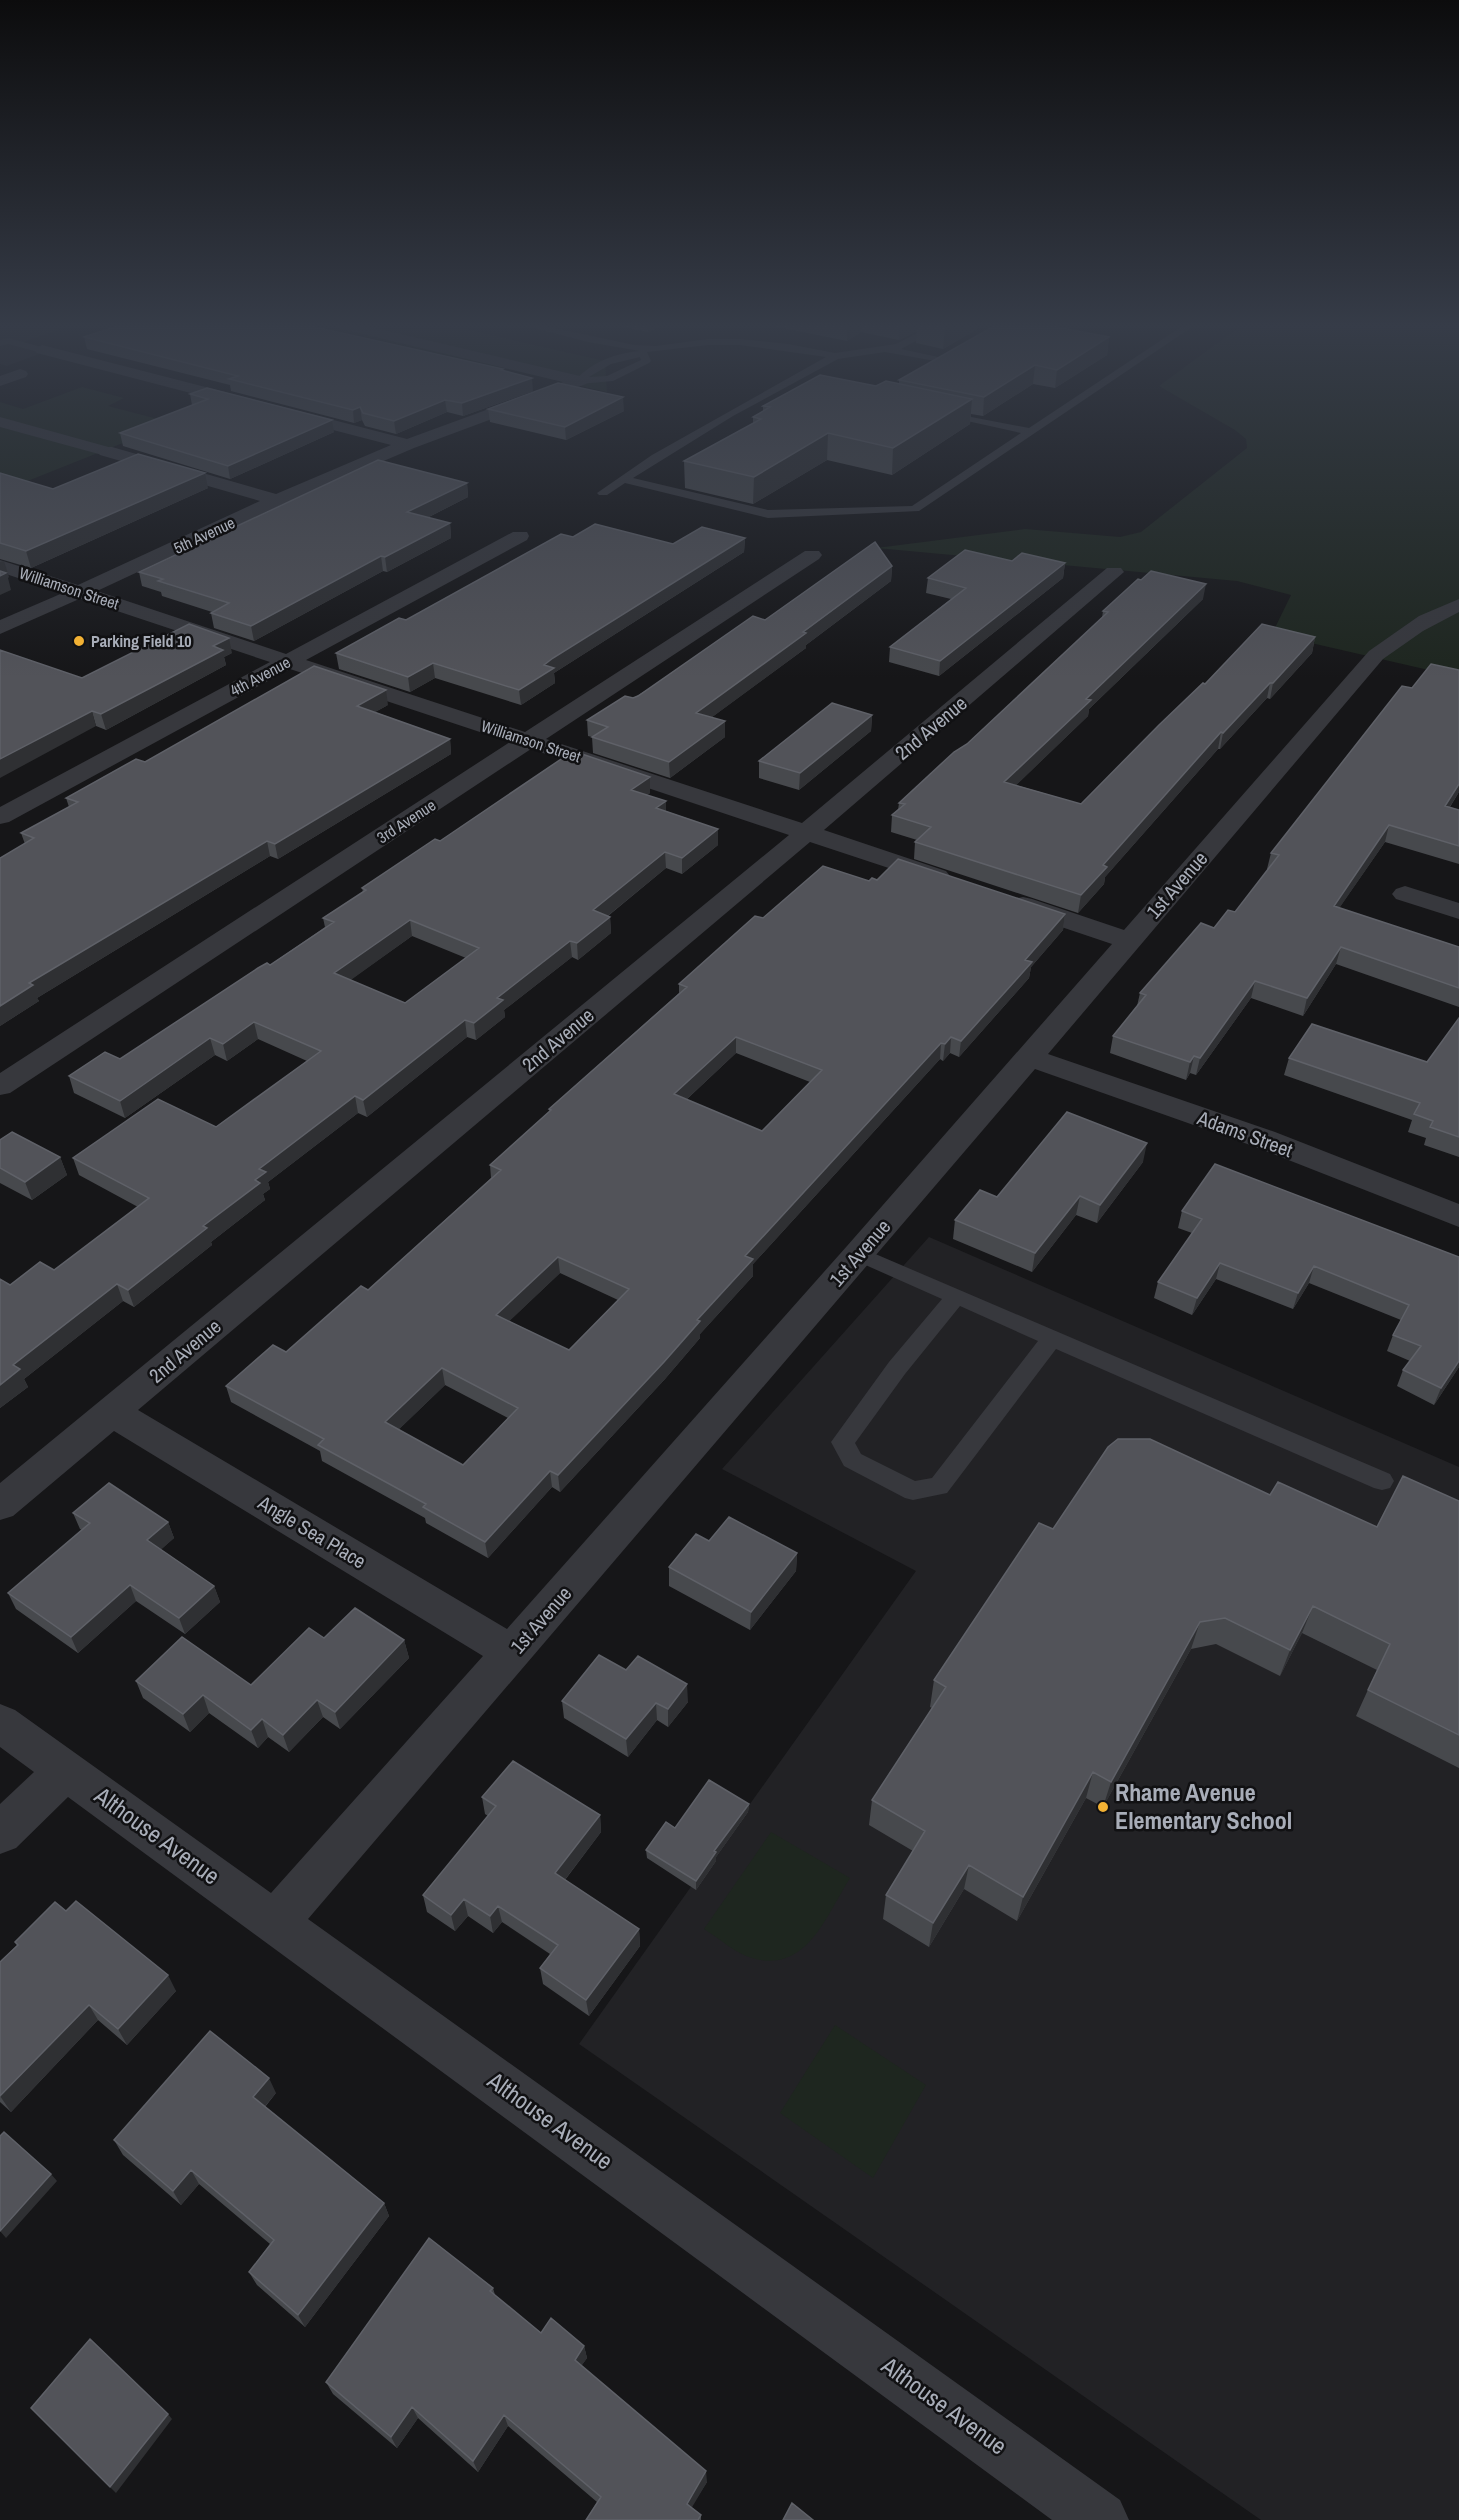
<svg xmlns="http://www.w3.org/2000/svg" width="1459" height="2520" font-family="'Archivo Narrow',sans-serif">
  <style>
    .built { fill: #222225 }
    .green { fill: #1e261f }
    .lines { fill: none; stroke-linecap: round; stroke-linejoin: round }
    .service { fill: #37383d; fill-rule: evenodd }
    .pedestrian { fill: #37383d; fill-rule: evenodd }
    .minor { fill: #37383d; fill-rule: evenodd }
    .tertiary { fill: #37383d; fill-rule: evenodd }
    .wall { fill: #47494d; fill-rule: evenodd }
    .shaded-wall { fill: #2f3033 }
    .building { fill: #525359; stroke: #5f6168; stroke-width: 1.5; fill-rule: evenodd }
    .poi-dot { fill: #f2b134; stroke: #111113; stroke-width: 2 }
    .labels { text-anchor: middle; stroke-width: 5; stroke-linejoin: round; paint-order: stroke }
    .far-street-label { font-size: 16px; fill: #a8adb8; stroke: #111113 }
    .far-poi-label { font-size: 16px; font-weight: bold; fill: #a8adb8; stroke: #111113; text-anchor: start }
    .street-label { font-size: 20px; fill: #a8adb8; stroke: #111113 }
    .near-poi-label { font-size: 24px; font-weight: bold; fill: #a8adb8; stroke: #111113; text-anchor: start }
    .near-street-label { font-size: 24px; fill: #a8adb8; stroke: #111113 }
  </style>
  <rect width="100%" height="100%" fill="#161618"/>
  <path class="built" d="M5,325h67l-49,17 27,8 -43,16 -7,-2v-38z
    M929,1237l530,230v1053h-198l-682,-476 337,-473 -194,-102z"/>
  <path class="green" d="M314,325h133l158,36 2,31z
    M1242,325h217v352l-187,-43 19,-39 -54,-14 -361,-33 149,-19 95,8 21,-5 106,-84 -1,-9 -11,-9 -76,-44z
    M82,387l42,11 -16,8 65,17 -173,69v-90l23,7z
    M771,1832l79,46c-24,38 -43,96 -98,80 -16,-4 -33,-20 -48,-29z
    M835,2025l91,60 -53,93 -93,-65z"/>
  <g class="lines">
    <path class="service" d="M523,325h17l94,20 22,1 52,-7h32l48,5 47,9 61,-9 37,-19h12l-44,24 51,11v4l-67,-12 -47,7 -105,57 -100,62 135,32 144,-4 109,-73 -81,-18v-4l89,17 155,-103h11l-276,186 -151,7 -143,-35 -18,12h-8l-2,-2 55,-38 174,-98 -86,-12h-32l-61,7 4,9 -2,2 -36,18 -33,3 -4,-1v-4c18,-18 40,-26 64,-28l-52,-9zM640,357l1,3 -34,16 -18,1 22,-13z
      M8,338l37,10 2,2 -5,3 -34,-9 -8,2v-6z
      M859,1247l531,227 4,7 -4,7 -8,2 -8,-2 -318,-139 -109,144 -34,7 -8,-2 -61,-32 -13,-24 58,-80 53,-63 -90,-40 -3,-5 3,-5zM960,1306l78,35 -106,137 -17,3 -54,-27 -6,-11 50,-69z"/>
    <path class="pedestrian" d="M0,417l112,31 2,3 -8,5 -106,-29z"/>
    <path class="minor" d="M336,325h26l218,51 8,5 -2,3 -172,64 -131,56 -186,87 189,63 227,-122h14l2,4 -2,4 -221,120 219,72 280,-181h14l3,4 -3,4 -273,180 256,84 305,-255h14l3,4 -300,258 122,41 4,5 -4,5 -9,3 -9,-3 -118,-39 -672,568 369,219 340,-383 265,-302 -98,-33 -4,-6 4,-6 9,-2 9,2 92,31 245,-279 50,-35 40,-17v13l-36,19 -40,28 -335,395 227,78 184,72v23l-206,-81 -218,-77 -727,850 812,581 9,20h-77l-984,-723 -52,51 -16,6v-50l34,-32 -34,-25v-43l15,6 256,183 212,-237 -369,-225 -101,85 -13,4v-37l789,-648 -258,-86 -521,344 -10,2v-22l510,-331 -220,-73 -281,153 -9,2v-17l270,-145 -270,-90v-12l78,25 182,-84 -160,-46 -3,-4 3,-4h12l164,47 115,-49 -354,-92 -3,-3 8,-5 365,94 156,-57 -225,-54z
      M20,369l6,2 2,3 -2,3 -26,9v-10z
      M1405,886l54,17v16l-63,-20 -4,-5 4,-5z"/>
    <path class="tertiary" d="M79,586l7,2 3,4 -3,4 -86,38v-14z"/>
  </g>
  <path class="wall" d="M615,325h48l-15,7z
    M768,325h216l-41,24 -27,-6 1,-12 -18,9 -38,-8 -14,9z
    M84,337l419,32v2l30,20 -70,25 -16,-4 -51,22 -31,-8 -3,-6 -8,3 -123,-32 -1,-6 -143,-36z
    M1109,337l-2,18 -52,33 -22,-4 -50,32 -12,-2 -1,10 -78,51 -65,-15 -74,44 -68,-16 -1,-27 69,-38v-6l10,-6v-5l113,-20 23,-2v-4z
    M190,394l144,38 -104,47 -107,-33 -3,-13 72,-28z
    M488,409l136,2 -58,29 -76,-18z
    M0,473l53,16 155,-1 -177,80 -31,-9z
    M467,483l1,14 -41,21 23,5 1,15 -64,34 -4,-1 -129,70 -40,-13 -3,-15 1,-1 -50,-16 -1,-4 -19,-6 -3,-14z
    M573,537l100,7 72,-6 -1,14 -190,121 1,10 -34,22 -86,-27 -25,14 -71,-23 -3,-16 70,-33z
    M1012,561l53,2 -2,15 -124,98 -50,-14 1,-15 61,-48 -25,-6 2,-15z
    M892,566l-1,15 -85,64v3l-94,69 13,20 -55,41 -77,-25 -1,-16 -4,-1 -1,-16 46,-22 132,-78z
    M1203,599l-114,110 -1,7 -72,69 65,19 124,-120 110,-47 -3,16 -42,46 -3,-1 -47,51h-2l-113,128 -1,7 -26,29 -164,-54 1,-17 2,-2 -26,-8 1,-17 6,-5 1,-7 68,-59 135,-126 1,-7z
    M232,653l-8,4 2,8 -120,65 -10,-4 -14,-48z
    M1459,670v122l-9,15 9,3v54l-74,-22 -46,66 120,39v60l-123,-43 -33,52 -52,-18 -55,77 -6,-2 -4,7 -76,-27 3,-17 24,-30 3,-13 74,-65 21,-16 33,-42 -1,-1 4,-16 141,-165z
    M388,705l-13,7 75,27 1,15 -173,105 -8,-3 -233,142 2,3 -39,25 25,-182 -4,-11 48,-26 -3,-9 79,-36z
    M872,715l-1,16 -72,59 -40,-12v-17z
    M650,777v16l-3,2 19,6v10l52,18v16l-36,29 -16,-6 -58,48 2,1 1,16 -33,27 -6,-3 -68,53 1,7 -29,23 -9,-3 -100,80 -9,-4 -90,69 2,7 -7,5 2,6 -54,42 1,3 -78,62 -11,-6 -99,78 4,8 -28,21 10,-123 44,-15 84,-63 -59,-32 -6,-17 143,-31 91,-66 -49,-22 -31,22 -12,-6 -90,63 -51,-25 -5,-17 51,-17 150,-94 55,-38 -2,-9 40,-26 -1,-4 78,-47zM412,936l54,22 -61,45 -55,-23z
    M877,880l188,34 -2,16 -32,37 -2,11 -70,79 -9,-4 -7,8 -3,-2 -187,205v12l-53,58v4l-35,41 -105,113 -8,-5 -64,71 -62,-35 -1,-5 -103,-57 -2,-10 -89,-49 -5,-16 60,-34 82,-62 123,-112 -1,-13 59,-53v-3l130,-116v-9l84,-66 106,-37zM736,1053l74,29 -48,49 -76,-31zM560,1273l58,27 -49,50 -60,-29zM445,1385l63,33 -45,47 -65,-35z
    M1459,1018v139l-35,-12 2,-7 -18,-6 4,-12 -128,-45 5,-17 138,4z
    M0,1140l60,17 7,18 -35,25 -32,-17z
    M1143,1162l-46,61 -21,-8 -44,57 -79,-33 2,-19 42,-23z
    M1182,1211l277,46v110l-25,38 -37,-19 6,-16 7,-9 -23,-10 6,-16 8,-15 -92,-37 -16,26 -77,-30 -24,36 -38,-17 4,-16 34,-49 -14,-5z
    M1270,1495l107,32 82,-26v267l-103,-52 21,-46 -75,-37 -22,43 -64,-32 -25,5 -88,158 -17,-9 -69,123 -53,-32 -35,58 -46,-28 3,-24 27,-44 -44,-26 3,-25 60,-92 -2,-1 4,-27 119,-151z
    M73,1513l95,9 6,16 -14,12 54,36 6,16 -35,32 -49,-33 -58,52 -62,-44 -8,-16 74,-63 -2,-1z
    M709,1541l88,12 -1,18 -46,59 -81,-44v-19z
    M324,1638l80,2 5,18 -69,71 -17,-12 -34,35 -21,-15 -10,11 -49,-35 -19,19 -47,-34 -7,-17 115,4z
    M626,1670l62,32 -20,25 -11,-7 -29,37 -64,-39 -2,-17z
    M482,1797l118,18 1,17 -36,48 74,49 1,17 -51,70 -46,-32 -3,-16 10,-14 -48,-32 -9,11 -25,-17 -13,15 -28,-19 -4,-17 65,-79 -3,-2z
    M749,1804l-1,8 -32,45v4l-20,29 -49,-32 -1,-8 29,-22z
    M66,1911l110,80 -49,54 -29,-25 -87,92 -11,-10v-140l17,-17 -2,-3z
    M276,2093l-11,14 119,96 5,13 -84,111 -48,-42 -8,-13 21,-28 -71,-60 -18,21 -58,-50 -9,-15z
    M493,2288l2,7 46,38 43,13 3,12 -6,8 126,116 -16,25 10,8v5h-115l11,-18 -89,-76 -30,46 -60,-54 -21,30 -64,-54 -7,-12z"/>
  <path class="shaded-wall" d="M648,325h15l-15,7z
    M847,325h15l-1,7 -14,9z
    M900,325h18l-1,6 -18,9z
    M947,325h37l-41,24 2,-23z
    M1109,337l-2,18 -52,33 2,-18z
    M1035,365l-2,19 -50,32 1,-19z
    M532,378l1,13 -70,25 -1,-13z
    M623,397l1,14 -58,29 -1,-13z
    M972,399l-2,25 -78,51 1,-27z
    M445,400l2,12 -51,22 -2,-13z
    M360,407l2,13 -8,3 -1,-13z
    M332,420l2,12 -104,47 -2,-13z
    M828,433l-1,27 -74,44 1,-27z
    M205,473l3,15 -177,80 -5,-17z
    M467,483l1,14 -59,30 -2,-15z
    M450,523l1,15 -64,34 -2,-15z
    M745,538l-1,14 -190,121 1,10 -34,22 -2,-15 25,-25 9,-7z
    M381,556l2,15 -129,70 -3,-15z
    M4,561l5,16 -1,1 3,12 -11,5v-33z
    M1065,563l-2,15 -124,98 1,-15z
    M892,566l-1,15 -85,64v3l-110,81v-16z
    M1206,584l-3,15 -114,110 -1,7 -86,83 2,-17 82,-83z
    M1315,637l-3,16 -42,46 3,-16z
    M229,638l3,15 -8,4 2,8 -120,65 -5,-16 112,-68z
    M433,663l2,15 -25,14 -2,-15z
    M1270,683l-3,15 -47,51 3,-16z
    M386,690l2,15 -29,16 -2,-15z
    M92,711l4,15 -96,52v-19z
    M872,715l-1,16 -72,59 1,-17z
    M725,721v16l-55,41 -1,-16z
    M1221,732l-3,17 -113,128 -1,7 -26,29 3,-18 22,-30z
    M450,739l1,15 -173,105 -3,-15z
    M650,777v16l-18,13 -1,-16z
    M1459,784v8l-19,30 5,-16z
    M666,801v16l-10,-9z
    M1389,825l-4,17 -56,81 5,-17z
    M718,829v16l-36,29v-16z
    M267,841l3,15 -233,142 2,3 -39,25v-20l29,-23z
    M665,852l1,16 -72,59 -1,-17z
    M1065,914l-2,16 -32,37 -2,11 -70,79 2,-16 64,-81z
    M610,917l1,16 -33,27 -1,-17z
    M410,920l2,16 -75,54 -3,-17z
    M570,941l2,16 -68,53 1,7 -29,23 -2,-17 23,-25z
    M1341,947l-5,17 -33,52 4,-18z
    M1255,981l-4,17 -55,77 4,-17z
    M465,1020l2,17 -100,80 -4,-17z
    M254,1022l4,17 -31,22 -4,-17z
    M736,1037v16l-62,58v-17z
    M951,1037l-1,16 -7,8 2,-17z
    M210,1038l5,17 -90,63 -5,-17z
    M941,1043l-1,16 -187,205v12l-53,58v4l-35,41 -105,113 -2,-17 139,-155 48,-64z
    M1194,1056l-4,17 -4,7 4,-18z
    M355,1096l3,17 -90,69 2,7 -7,5 2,6 -54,42 1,3 -78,62 -6,-17 75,-64 52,-46 4,-11z
    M1147,1143l-4,19 -46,61 3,-18z
    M60,1157l7,18 -35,25 -7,-18z
    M1080,1196l-4,19 -44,57 3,-19z
    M558,1257l2,16 -62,59 -2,-17z
    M1220,1263l-4,16 -24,36 5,-17z
    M1314,1266l-5,17 -16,26 5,-16z
    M117,1284l6,17 -99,78 4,8 -28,21v-23l13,-20z
    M1459,1361v6l-25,38 7,-17z
    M442,1368l3,17 -56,54 -4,-17z
    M550,1471l2,16 -64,71 -3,-16z
    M168,1522l6,16 -21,19 -6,-17z
    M797,1553l-1,18 -46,59 1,-18z
    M130,1585l6,16 -58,52 -7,-16z
    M214,1586l6,16 -35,32 -6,-16z
    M1313,1606l-11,27 -22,43 10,-26z
    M1200,1622l-9,27 -88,158 8,-25z
    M404,1640l5,18 -69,71 -5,-17z
    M687,1684l1,18 -20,25v-18z
    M203,1695l6,18 -19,19 -7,-18z
    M317,1700l6,17 -34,35 -6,-17z
    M656,1703l1,17 -29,37 -2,-18z
    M262,1719l6,18 -10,11 -7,-18z
    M1093,1772l-7,26 -69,123 6,-24z
    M749,1804l-1,8 -32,45v4l-20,29v-9l18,-30z
    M600,1815l1,17 -44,58 -2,-17z
    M969,1865l-5,24 -35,58 4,-24z
    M464,1899l4,17 -13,15 -4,-16z
    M498,1906l4,16 -9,11 -3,-17z
    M639,1929l1,17 -51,70 -3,-16z
    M168,1975l8,16 -49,54 -9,-16z
    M89,2005l9,15 -87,92 -11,-16z
    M269,2078l7,15 -16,19 -7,-15z
    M191,2170l8,14 -18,21 -8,-14z
    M51,2174l6,7 -51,57 -6,-7z
    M384,2203l5,13 -84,111 -7,-12z
    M584,2346l3,12 -10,14 -2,-12z
    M412,2407l6,11 -21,30 -6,-11z
    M168,2414l4,5 -56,74 -6,-6z
    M504,2415l4,11 -30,46 -5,-11z
    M706,2471l1,11 -19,32 -1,-10z"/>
  <path class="building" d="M120,325h186l197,44 -2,1 31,8 -70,25 -17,-3 -51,21 -31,-8 -3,-6 -7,3 -124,-31 9,-3 -154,-39z
    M996,325h50l63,12 -52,33 -22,-5 -51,32 -85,-17z
    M820,375l56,11 10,-5 86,18 -79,49 -65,-15 -74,44 -70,-16 77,-42 -8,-2 17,-10 -7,-1z
    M558,383l65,14 -58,30 -77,-18z
    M207,388l125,32 -104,46 -108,-33 88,-34 -18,-5z
    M138,454l67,19 -179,78 -26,-8v-70l53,16z
    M378,460l89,23 -60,29 43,11 -65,34 -4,-1 -130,70 -40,-13 18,-10 -71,-22 5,-2 -24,-7z
    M595,524l78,20 29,-17 43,11 -192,120 -9,7 10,3 -35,22 -86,-27 -25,14 -72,-24 63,-35 7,2 155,-86 12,3z
    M875,542l17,24 -89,66 3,1 -110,80 29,8 -56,41 -77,-25 16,-10 -21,-7 38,-24 8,2 5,-2 115,-80 12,4z
    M965,550l47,11 10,-8 43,10 -125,98 -50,-14 76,-59 -38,-10z
    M0,571l6,2 -6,3z
    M1151,571l55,13 -120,115 5,1 -87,82 77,22 78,-79 44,-42 2,1 57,-60 53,13 -42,46h-3l-47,50 -2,-1 -118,133 4,2 -26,28 -166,-53 16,-15 -39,-12 13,-11 -6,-1 55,-51 13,-8 141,-132 -5,-1 35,-32 3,1z
    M189,624l40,14 -16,8 10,4 -122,64 -9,-3 -92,48v-109l82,28z
    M1431,664l28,6v114l-14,22 14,4v36l-70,-21 -55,81 125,41v41l-118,-41 -34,51 -52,-17 -55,77 -6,-2 -4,6 -77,-26 33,-41 -6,-2 61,-70 13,5 14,-18 7,2 44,-57 -8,-2 131,-167 10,2z
    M314,666l72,24 -29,16 93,33 -175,105 -8,-3 -238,142 4,2 -33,21v-148l34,-20 -13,-5 57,-31 -12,-4 70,-39 9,3z
    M832,703l40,12 -72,58 -41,-12z
    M573,751l77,26 -19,13 35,11 -10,7 62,21 -36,29 -17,-6 -72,58 17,7 -33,26 -7,-2 -73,57 6,2 -29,23 -9,-3 -102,80 -8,-4 -96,73 7,3 -11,8 5,3 -57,43 4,2 -79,62 -11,-6 -104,81 7,4 -20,16v-106l10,6 30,-23 14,8 95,-72 -76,-40 85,-59 58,28 105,-76 -67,-29 -31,22 -13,-6 -90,63 -51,-25 36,-24 15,7 138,-91 9,-5 3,2 64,-43 -11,-4 43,-28 -4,-2 73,-49 5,2zM410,920l69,28 -74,55 -71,-30z
    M898,859l167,55 -40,46 7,2 -71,79 -10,-4 -6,7 -4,-1 -196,213 8,3 -56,61 3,1 -36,41 -106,113 -8,-4 -65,71 -62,-35 3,-3 -108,-59 6,-6 -98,-53 47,-41 13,7 75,-66 7,4 133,-120 -11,-5 61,-55 -2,-1 138,-122 -8,-3 76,-68 8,2 60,-52 46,15 3,-3 5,2zM736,1037l86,33 -60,61 -88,-37zM558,1257l71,32 -60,61 -73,-35zM442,1368l76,40 -55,57 -78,-43z
    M1459,1018v119l-29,-10 3,-6 -19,-7 6,-11 -131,-45 23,-34 115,38z
    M1067,1112l80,31 -47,62 -20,-9 -45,57 -80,-33 25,-30 17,7z
    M12,1132l48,25 -35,25 -25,-14v-28z
    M1215,1164l244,93v104l-18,27 -38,-18 18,-24 -28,-11 16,-30 -95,-39 -16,27 -78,-30 -23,35 -39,-16 44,-63 -20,-8z
    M1118,1439h32l120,56 8,-13 99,45 26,-51 56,25v234l-91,-45 22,-46 -77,-38 -23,44 -65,-32 -25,4 -89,160 -18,-10 -70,125 -54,-32 -36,58 -47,-28 39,-64 -53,-31 74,-113 -12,-7 105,-157 14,6 55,-82z
    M109,1483l59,39 -21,18 67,46 -35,32 -49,-33 -59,52 -63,-44 82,-70 -17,-10z
    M729,1517l68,36 -46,59 -82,-45 27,-33 13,7z
    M355,1608l49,32 -69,72 -18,-12 -34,35 -21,-16 -11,11 -48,-35 -20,19 -47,-33 46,-44 69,48 58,-57 15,10z
    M599,1655l27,15 12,-14 49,28 -19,25 -12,-6 -30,36 -64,-38z
    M513,1761l87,54 -45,58 84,56 -53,71 -46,-32 18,-23 -60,-39 -8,10 -26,-17 -13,16 -28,-20 73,-89 -14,-9z
    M709,1780l40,24 -35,47 2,1 -20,29 -50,-31 20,-28 9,6z
    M76,1901l92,74 -50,54 -29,-24 -89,91v-134l18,-17 -3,-3 40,-40 11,9z
    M210,2031l59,47 -16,19 131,106 -86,112 -49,-43 25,-32 -83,-70 -18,21 -59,-51z
    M4,2132l47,42 -51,57v-95z
    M429,2238l64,50 -3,3 51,42 10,-15 33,28 -9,14 131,111 -19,33 14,11 -3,5h-112l15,-23 -97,-82 -31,46 -61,-54 -21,30 -65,-55z
    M90,2339l78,75 -58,73 -79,-79z
    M792,2503l21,17h-30z"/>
  <linearGradient id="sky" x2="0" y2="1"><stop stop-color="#0c0c0d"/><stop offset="0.48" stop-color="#363c48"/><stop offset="1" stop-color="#363c48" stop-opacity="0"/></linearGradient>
  <rect width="1459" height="678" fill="url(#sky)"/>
  <g class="poi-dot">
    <circle cx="79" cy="641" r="6"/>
    <circle cx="1103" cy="1807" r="6"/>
  </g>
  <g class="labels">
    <g class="far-street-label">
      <text transform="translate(204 535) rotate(-25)" y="6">5th Avenue</text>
      <text transform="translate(69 588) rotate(18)" y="6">Williamson Street</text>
      <text transform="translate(260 676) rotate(-28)" y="6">4th Avenue</text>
      <text transform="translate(531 741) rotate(18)" y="6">Williamson Street</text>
      <text transform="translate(406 821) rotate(-33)" y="6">3rd Avenue</text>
    </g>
    <g class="far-poi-label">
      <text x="91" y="647">Parking Field 10</text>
    </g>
    <g class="street-label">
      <text transform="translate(931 728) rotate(-40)" y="7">2nd Avenue</text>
      <text transform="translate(1177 885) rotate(-49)" y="7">1st Avenue</text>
      <text transform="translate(558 1040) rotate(-40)" y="7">2nd Avenue</text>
      <text transform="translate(1245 1134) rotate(20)" y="7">Adams Street</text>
      <text transform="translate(860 1253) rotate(-49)" y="7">1st Avenue</text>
      <text transform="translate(185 1351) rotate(-40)" y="7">2nd Avenue</text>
      <text transform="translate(312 1532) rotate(31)" y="7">Angle Sea Place</text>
      <text transform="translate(541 1620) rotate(-49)" y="7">1st Avenue</text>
    </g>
    <g class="near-poi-label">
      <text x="1115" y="1801">Rhame Avenue<tspan x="1115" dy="28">Elementary School</tspan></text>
    </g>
    <g class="near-street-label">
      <text transform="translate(157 1836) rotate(36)" y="8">Althouse Avenue</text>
      <text transform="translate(550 2121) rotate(36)" y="8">Althouse Avenue</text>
      <text transform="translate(944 2406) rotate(36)" y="8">Althouse Avenue</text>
    </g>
  </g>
</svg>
